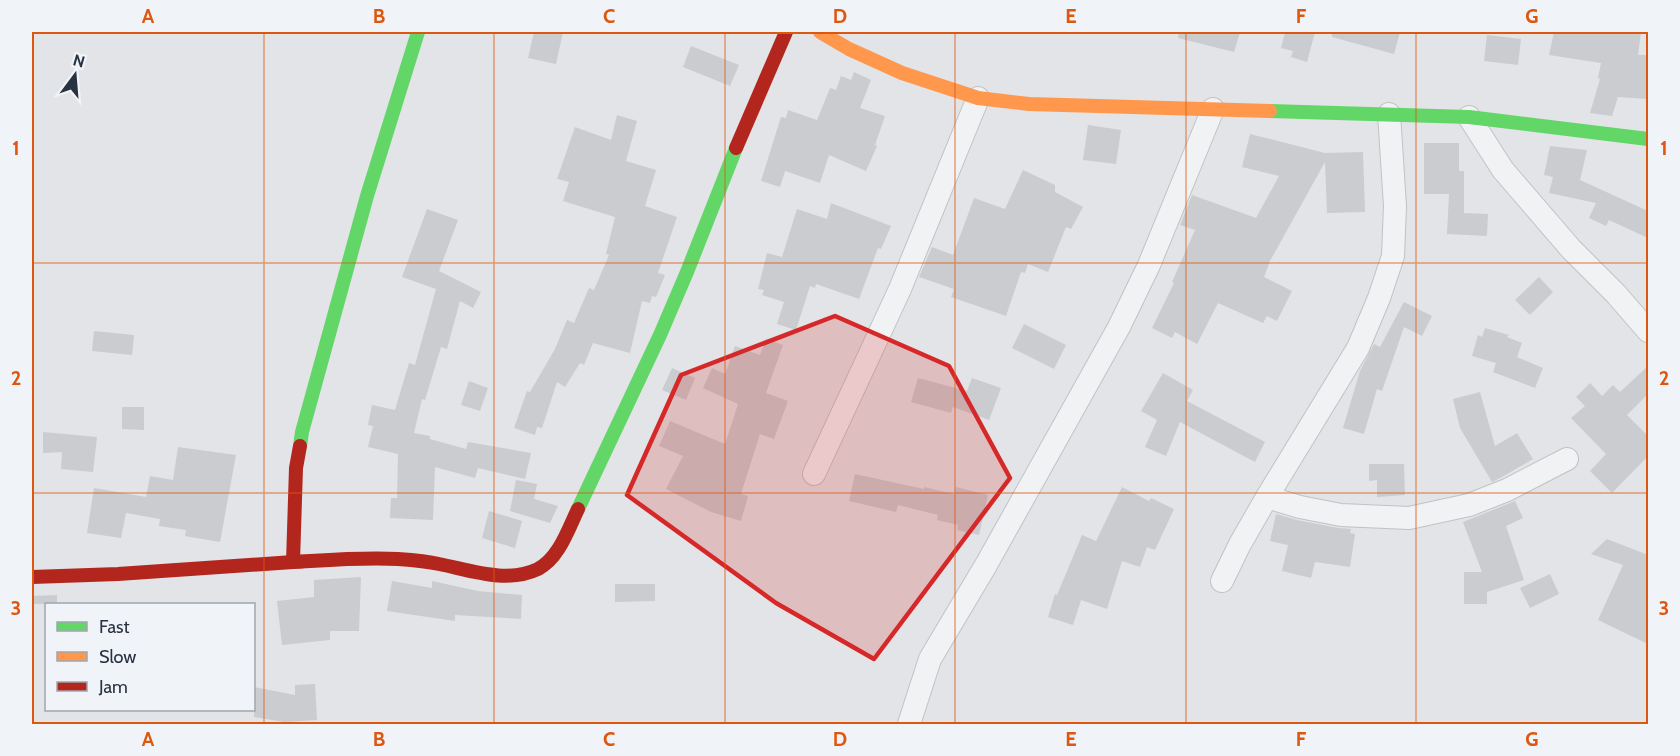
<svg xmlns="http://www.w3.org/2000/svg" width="1680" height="756" font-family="Cabin,sans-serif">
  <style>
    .building { fill: #cacccf }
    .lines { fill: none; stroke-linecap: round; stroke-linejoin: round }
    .street-casing { stroke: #c0c2c5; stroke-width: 24 }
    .street { stroke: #f1f2f4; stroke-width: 22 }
    .fast { stroke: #63d668; stroke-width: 14 }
    .slow { stroke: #ff974d; stroke-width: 14 }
    .jam { stroke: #b3261e; stroke-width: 14 }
    .marked { fill: #d62828; fill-opacity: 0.2; stroke: #d62828; stroke-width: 4.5; stroke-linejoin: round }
    .grid { fill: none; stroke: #de570f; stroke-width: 1.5; stroke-opacity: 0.55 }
    .neatline { fill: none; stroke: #de570f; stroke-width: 2 }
    .grid-label { font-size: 20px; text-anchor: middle; font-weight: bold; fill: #de570f }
  </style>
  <rect width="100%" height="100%" fill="#e2e4e7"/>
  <path class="building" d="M534,32h29l-7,32 -28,-6z
    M1179,32h61l-6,20 -56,-14z
    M1285,32h30l-8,30 -16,-5 2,-6 -12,-3z
    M1332,32h68l-6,22 -62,-17z
    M1554,32h87l-3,23h10v44l-30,-2 -6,19 -22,-3 10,-34 -2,-1 3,-15 -52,-8z
    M1487,35l34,4 -3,26 -34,-4z
    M691,46l48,19 -9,21 -47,-19z
    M854,72l17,8 -11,28 25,8 -10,29 2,1 -11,25 -37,-16 -9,28 -35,-12 -5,16 -19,-6 20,-64 5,1 2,-8 29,10 13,-32 6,2 5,-14 10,4z
    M617,115l20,6 -11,40 30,9 -11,36 32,11 -19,56 7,2 -9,22 -4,-1 -2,7 -8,-2 -12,52 -37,-10 -9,22 -4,-2 -15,24 -8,-5 -15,46 -5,-1 -2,8 -21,-7 13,-37 3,1 25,-43 12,-29 7,3 15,-35 5,2 15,-35 -3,-1 9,-37 -52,-16 6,-19 -12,-3 18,-52 36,13z
    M1088,125l33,5 -5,34 -33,-4z
    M1250,134l75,19 38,-1 2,60 -38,1 -2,-51 -55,99 -6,16 28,14 -15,30 -10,-5 -4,7 -45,-20 -21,41 -22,-12 -3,6 -20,-10 22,-45 -2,-1 23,-52 -15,-5 12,-30 64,23 23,-42 -37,-9z
    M1424,143h35v28h5v42l24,1 -1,22 -40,-2 2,-40h-25z
    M1550,146l37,4 -7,30 68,31v27l-39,-18 -3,6 -17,-8 7,-15 -47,-10 4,-16 -9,-2z
    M1023,170l32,15v7l28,15 -12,22 -5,-2 -18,45 -20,-8 -3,9 -4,-1 -15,44 -55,-19 3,-8 -35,-12 13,-30 21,8 21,-57 31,11z
    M831,203l60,23 -10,23 -3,-1 -19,51 -43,-15 -1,4 -5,-2 -14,44 -19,-6 7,-22 -22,-7 2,-5 -6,-1 9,-36 15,4 15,-48 30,10z
    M427,209l31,11 -19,51 42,21 -8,16 -13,-7 -13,48 -6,-2 -16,53 -3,-1 -8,34 16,3v3l36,10 2,-7 63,11 -6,26 -47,-11 -3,10 -40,-11 -2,53 -43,-2 1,-20h6l1,-44 -30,-7 5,-21 -5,-1 4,-20 23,5 14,-47 6,2 21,-76 -34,-12z
    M1539,277l14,15 -23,23 -15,-15z
    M1404,302l28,14 -10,20 -18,-9 -22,64 -5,-2 -13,45 -21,-6 17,-57 14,-27 6,3z
    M1024,324l42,21 -12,24 -42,-21z
    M1485,328l24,7 -2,2 15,6 -5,14 26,11 -8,20 -42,-16 3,-9 -24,-7 6,-21 4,2z
    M94,331l40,4 -2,20 -40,-4z
    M766,339l17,6 -17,48 22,8 -14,38 -14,-5 -19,60 7,2 -7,25 -30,-9 -45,-23 17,-33 -24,-10 11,-25 55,23 13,-40 -35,-16 9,-20 13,6 10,-28 25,9z
    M1648,366v28l-21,21 21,21v20l-36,37 -22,-22 16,-17 -35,-36 14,-12 -9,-9 14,-14 12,13 11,-11 7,7z
    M672,368l23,10 -9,22 -24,-10z
    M1163,373l30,17 -6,11 78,41 -10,20 -75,-40 -14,34 -21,-9 12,-27 -16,-9z
    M918,378l49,13 5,-13 29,10 -12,32 -36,-13 -2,6 -40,-11z
    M469,381l19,7 -8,23 -19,-6z
    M1480,392l15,54 22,-13 16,26 -31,18 -10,5 -32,-54 -7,-29z
    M122,407h22v23l-22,-1z
    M43,432l54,5 -4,35 -32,-3 1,-17 -19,1z
    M178,447l58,8 -16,87 -35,-6 1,-6 -27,-4 1,-7 -34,-6 -5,25 -34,-5 7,-45 52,9 4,-21 23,4z
    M1369,464h35l1,31 -28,2v-17l-8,1z
    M855,474l69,15v-2l30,7 2,-7 32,8 -9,40 -22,-5 1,-5 -21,-5 1,-5 -40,-10 -2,7 -47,-11z
    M516,480l21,4 -3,15 24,7 -8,17 -40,-12z
    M1122,487l27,14 2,-3 23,11 -19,41 -8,-3 -7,20 -18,-6 -15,48 -26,-9 -8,25 -25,-8 7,-23 2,1 25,-60 14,6z
    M1515,501l8,17 -17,8 18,54 -37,12v12h-23v-32h18l-19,-50z
    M489,511l33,10 -7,27 -33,-10z
    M1276,514l21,6 41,8 13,1 -1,4 5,1 -5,33 -35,-5 -4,16 -29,-7 6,-26 -18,-4z
    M1607,539l41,16v89l-50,-24 25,-55 -32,-11z
    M1550,574l9,20 -29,14 -10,-20z
    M361,577l-2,54h-29v9l-48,5 -5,-44 37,-4v-17z
    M392,581l40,7v-7l46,10 44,4 -1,24 -66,-4v6l-68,-10z
    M615,584h40v17l-40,1z
    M57,595v9h-25v-8z
    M315,684l2,36 -33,2 -30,-5v-30l41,8v-10z"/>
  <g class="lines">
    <defs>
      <path id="street" d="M1469,117l34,53 68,79 45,45 32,37
        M814,474l86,-185 78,-191
        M1267,497l33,10 41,8 68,3 60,-13 38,-15 60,-31
        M1222,581l18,-37 27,-47 91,-149 21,-50 14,-42 2,-50 -6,-92
        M909,724l21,-65 56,-94 133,-238 30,-62 64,-156"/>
    </defs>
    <use href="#street" class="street-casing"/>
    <use href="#street" class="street"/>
    <path class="fast" d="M1270,111l199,6 179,22
      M300,446l2,-14 65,-236 51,-164
      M578,509l82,-174 27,-63 49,-124"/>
    <path class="slow" d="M820,32l29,17 53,24 76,25 51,6 241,7"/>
    <path class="jam" d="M736,148l50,-116
      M293,562c35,-2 70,-5 105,-3 14,1 28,2 41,5 31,6 68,20 99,5 21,-11 30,-39 40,-60
      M32,577l86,-3 175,-12 3,-94 4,-22"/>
  </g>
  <path class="marked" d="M835,316l114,50 61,112 -136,181 -98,-56 -149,-108 54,-120z"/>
  <path class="grid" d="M264,32v692M494,32v692M725,32v692M955,32v692M1186,32v692M1416,32v692M32,263h1616M32,493h1616"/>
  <rect width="1680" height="756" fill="none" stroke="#f0f3f7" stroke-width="66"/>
  <rect x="45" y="603" width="210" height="108" fill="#f0f3f7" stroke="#a0a6ae" stroke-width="1.5"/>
  <rect x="57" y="622" width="30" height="9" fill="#63d668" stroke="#a0a6ae" stroke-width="1.5"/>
  <text x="99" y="633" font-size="18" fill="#293241">Fast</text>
  <rect x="57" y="652" width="30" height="9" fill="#ff974d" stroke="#a0a6ae" stroke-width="1.5"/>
  <text x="99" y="663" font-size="18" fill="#293241">Slow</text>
  <rect x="57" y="682" width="30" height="9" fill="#b3261e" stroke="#a0a6ae" stroke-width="1.5"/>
  <text x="99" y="693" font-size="18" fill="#293241">Jam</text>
  <g transform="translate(75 75) rotate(16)" stroke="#f0f3f7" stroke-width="4.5" paint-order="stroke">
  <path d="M0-4.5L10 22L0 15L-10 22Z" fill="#293241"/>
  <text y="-9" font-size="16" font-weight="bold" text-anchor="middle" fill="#293241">N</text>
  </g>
  <rect x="33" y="33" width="1614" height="690" class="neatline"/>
  <g class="grid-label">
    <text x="148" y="23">A</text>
    <text x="379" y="23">B</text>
    <text x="609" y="23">C</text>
    <text x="840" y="23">D</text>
    <text x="1071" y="23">E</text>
    <text x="1301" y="23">F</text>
    <text x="1532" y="23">G</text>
    <text x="16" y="155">1</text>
    <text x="1664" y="155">1</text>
    <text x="16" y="385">2</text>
    <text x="1664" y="385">2</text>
    <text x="16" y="615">3</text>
    <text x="1664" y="615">3</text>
    <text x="148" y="746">A</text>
    <text x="379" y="746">B</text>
    <text x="609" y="746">C</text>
    <text x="840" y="746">D</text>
    <text x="1071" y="746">E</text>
    <text x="1301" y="746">F</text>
    <text x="1532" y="746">G</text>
  </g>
</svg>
